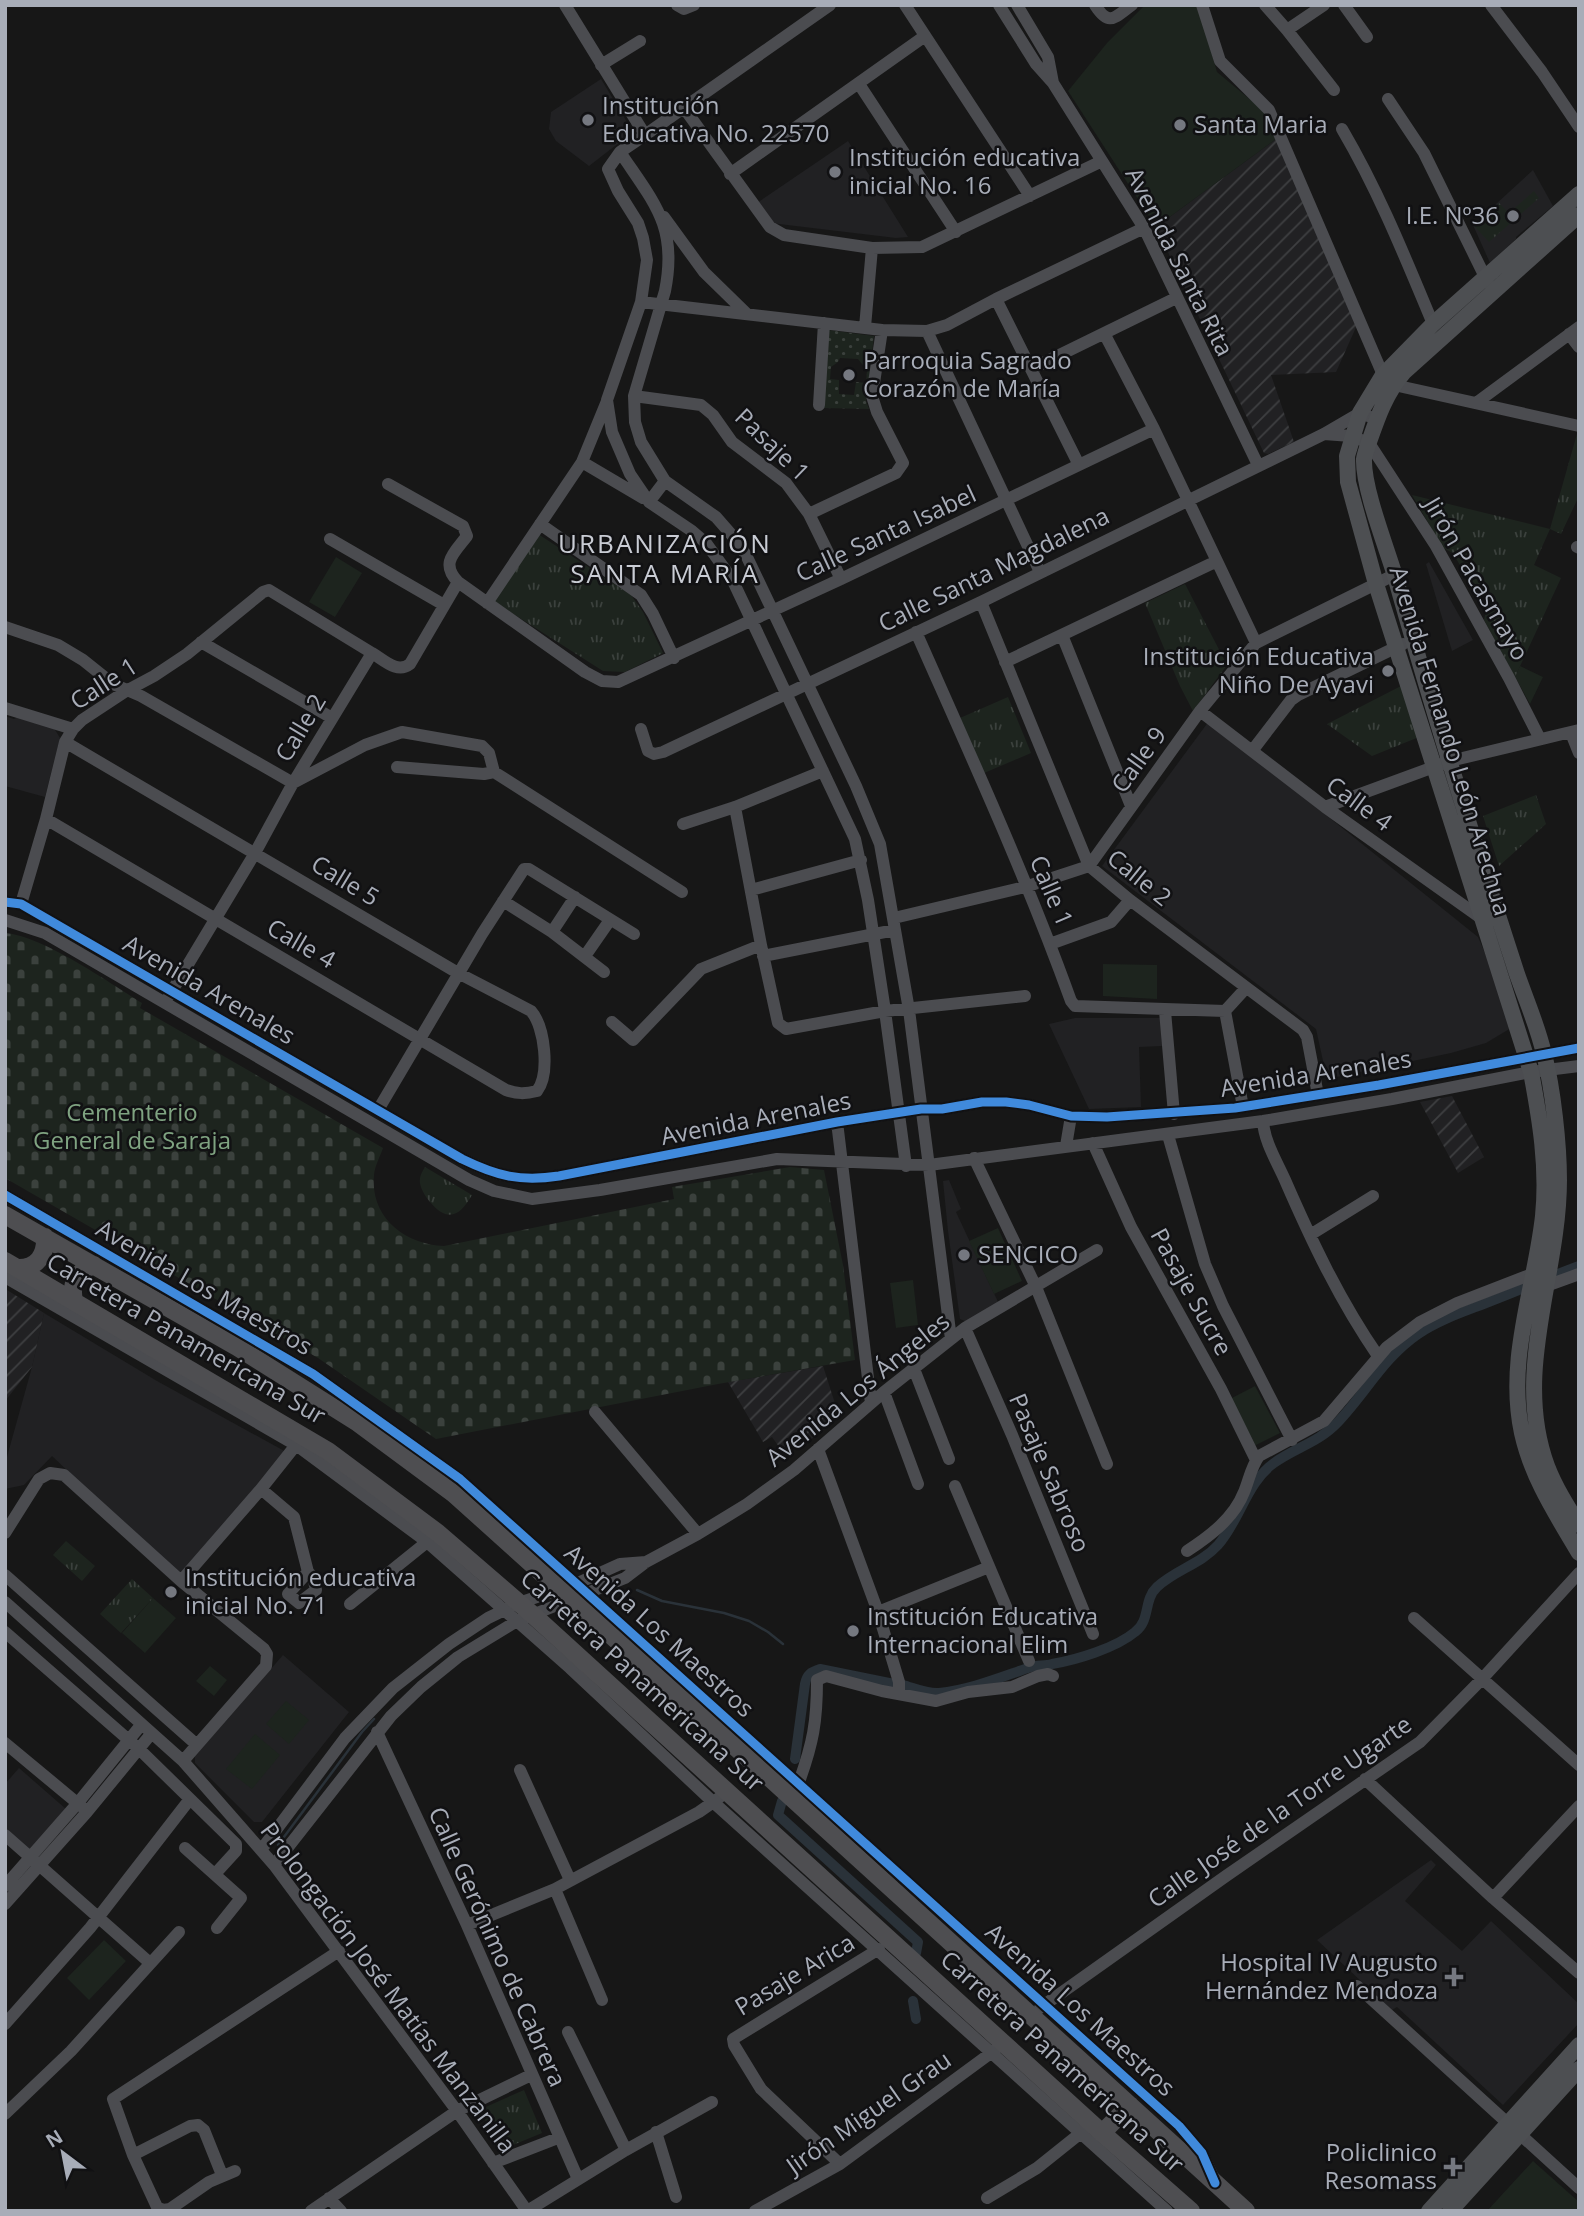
<svg xmlns="http://www.w3.org/2000/svg" width="1584" height="2216" font-family="'Open Sans',sans-serif">
  <style>
    .built { fill: #212123 }
    .industrial { fill: url(#industrial-furrows) }
    .grass { fill: #1d241e }
    .cemetery { fill: url(#cemetery-stones) }
    .park { fill: url(#park-tufts) }
    .garden { fill: url(#garden-dots); fill-rule: evenodd }
    .lines { fill: none; stroke-linecap: round; stroke-linejoin: round }
    .stream { stroke: #2a3239; stroke-width: 2.5 }
    .canal { stroke: #2a3239; stroke-width: 10 }
    .minor { stroke: #4b4c50; stroke-width: 12 }
    .major { stroke: #4d4f52; stroke-width: 16 }
    .highway { stroke: #4e4e51; stroke-width: 18 }
    .cycleway-casing { stroke: #111113; stroke-width: 13 }
    .cycleway { stroke: #408adc; stroke-width: 9 }
    .poi-dot { fill: #757880; stroke: #111113; stroke-width: 2.5 }
    .labels { text-anchor: middle; stroke-width: 5; stroke-linejoin: round; paint-order: stroke }
    .poi-label { font-size: 24px; fill: #a8adb8; stroke: #111113; text-anchor: start }
    .street-label { font-size: 24px; fill: #a8adb8; stroke: #111113 }
    .park-label { font-size: 24px; fill: #7fa381; stroke: #111113 }
    .neighbourhood-label { font-size: 26px; letter-spacing: 2px; fill: #c9ccd4; stroke: #111113 }
  </style>
  <defs>
    <pattern id="industrial-furrows" width="10" height="10" patternUnits="userSpaceOnUse" patternTransform="scale(1.75)"><rect width="10" height="10" fill="#212123"/><path d="M-1 1l2-2M0 10L10 0M9 11l2-2" fill="none" stroke="#3e3f41"/></pattern>
    <pattern id="cemetery-stones" width="16" height="16" patternUnits="userSpaceOnUse" patternTransform="scale(1.75)"><rect width="16" height="16" fill="#1d241e"/><path d="M2 7V4a2 2 0 0 1 4 0v3zM10 15v-3a2 2 0 0 1 4 0v3z" fill="#3b413d"/></pattern>
    <pattern id="park-tufts" width="24" height="20" patternUnits="userSpaceOnUse" patternTransform="scale(1.75)"><rect width="24" height="20" fill="#1d241e"/><path d="M3 7l-1-3M5 7V3M7 7l1-3M15 17l-1-3M17 17v-4M19 17l1-3" fill="none" stroke="#3b413d"/></pattern>
    <pattern id="garden-dots" width="8" height="8" patternUnits="userSpaceOnUse" patternTransform="scale(1.75)"><rect width="8" height="8" fill="#1d241e"/><path d="M2 2h.1M6 6h.1" fill="none" stroke="#3b413d" stroke-width="1.8" stroke-linecap="round"/></pattern>
  </defs>
  <rect width="100%" height="100%" fill="#171717"/>
  <path class="built" d="M601,79l32,53 -44,34 -33,-25 -7,-12 2,-17z
    M848,141l60,96 -12,1 -117,-14 -6,-1 -16,-20z
    M1533,170l20,36 -37,31v2l-26,24 -17,-38z
    M1429,562l44,78 -21,11 -26,-87z
    M5,716l9,3 4,-2 36,11 6,10 -15,59 -40,-11z
    M1209,721l269,216 41,93 -8,-2 -25,15 -35,10 -124,26 -11,-50 -214,-163z
    M1075,1018h86l1,28 -23,1 2,60 -52,2 -40,-85z
    M949,1180l12,29 -5,3 43,92 -32,18 -7,-3 -12,-88 -5,-50z
    M44,1313l113,68 131,72 -109,124 -127,-121 -28,29 -19,4v-25l27,-97z
    M283,1655l66,57 -87,110h-8l-59,-59v-7z
    M19,1768l47,41 -36,42 -25,-23v-44z
    M1431,1860l5,5 -31,36 57,50 29,-30 88,83v19l-76,82 -106,-98 -5,3 -75,-70z"/>
  <path class="industrial" d="M1276,139l81,186 -21,47 -65,3 23,67 -26,12 -4,-1 -108,-226z
    M1452,1096l32,61 -26,16 -38,-71z
    M7,1290l37,23 -12,54 -27,34z
    M823,1366l16,50 -31,26 -7,-13 -15,10 7,16 -6,3 -15,-21 -9,5 -35,-60z"/>
  <path class="grass" d="M1145,5h53l19,67 48,40 11,27 -120,88 -88,-136 39,-48z
    M336,557l26,16 -27,44 -26,-15z
    M1520,666l23,11 -13,27 -15,-27z
    M1103,964l54,1v34l-54,-3z
    M998,1228l24,53 -28,13 -25,-53z
    M913,1280l5,45 -22,3 -6,-45z
    M1255,1386l25,47 -26,13 -24,-47z
    M153,1598l23,20 -31,35 -23,-20z
    M210,1666l17,14 -13,16 -18,-15z
    M286,1701l23,19 -20,24 -23,-20z
    M255,1734l25,21 -28,34 -26,-20z
    M104,1940l22,21 -37,39 -22,-22z
    M1533,2161l46,41v9h-92z"/>
  <path class="cemetery" d="M5,933c38,3 103,49 137,70l-2,5 243,140c-3,9 -8,17 -9,27 -4,43 31,69 70,71l230,-47 -2,-12 118,-20 34,3 19,95 12,95 -137,24 -282,55 -118,-81 -313,-180z"/>
  <path class="park" d="M1534,191l5,7 -50,44 -15,-16 25,-23 10,10z
    M1577,434l2,62 -18,38 -11,-5 -16,36 27,13 -46,99 -31,-57 2,-9 -33,-58 -10,-5 -31,-53 138,34z
    M538,534l93,61 12,17 20,41 -38,19 -22,-1 -110,-70z
    M1185,584l42,81 -34,46 -13,-25 -35,-83z
    M1403,685l16,52 -47,19 -45,-32z
    M1008,697l23,56 -47,20 -24,-55z
    M1536,795l10,29 -47,42 -16,-50z
    M425,1167l47,28c-12,21 -24,28 -42,7 -4,-5 -9,-12 -10,-19 -1,-6 2,-11 5,-16z
    M66,1541l29,25 -13,15 -29,-26z
    M132,1579l21,19 -32,35 -21,-19z
    M524,2090l18,43 -39,16 -24,-39z"/>
  <path class="garden" d="M828,330l46,6 -8,65 3,8 -46,-1zM840,358l18,1 9,11 -1,13 -10,-1 -2,13 -15,-1v-14l-9,-1 1,-12 7,-5z"/>
  <g class="lines">
    <path class="stream" d="M637,1590l25,11 62,12 25,8 19,11 15,12
      M278,1845l84,-113 12,-13"/>
    <path class="canal" d="M903,1685c11,3 24,9 36,8 31,-3 62,-16 92,-26 6,-2 14,-1 21,-3 24,-4 64,-16 83,-32 16,-12 8,-32 22,-45 18,-17 44,-23 61,-42 22,-25 29,-63 56,-82 21,-15 45,-21 63,-40 28,-29 47,-66 81,-89 22,-15 48,-23 73,-33 29,-11 58,-24 88,-35
      M795,1759l10,-75c2,-10 6,-12 15,-15l74,15
      M782,1801l-4,14 140,127 -2,11
      M913,2001l3,18"/>
    <path class="minor" d="M565,5l80,130
      M677,5l7,4 10,-4
      M830,5l-185,130 -25,17 -12,17 10,22 20,32 5,15 4,22 -6,42 -34,98 5,32 18,42 19,28 43,29 14,12 26,36 123,260 13,61 17,111 21,155
      M905,5l125,191
      M999,5l37,59 17,19 91,145 114,237
      M1017,5l31,52 5,26
      M1095,5c14,22 19,13 37,0
      M1202,5l18,56 49,49 114,265
      M1265,5l22,25 37,-25
      M1344,5l23,32
      M1491,5l51,67 37,55
      M1287,30l47,60
      M601,65l39,-24
      M859,84l97,148
      M1388,99l36,54 64,130
      M684,108l86,119 14,8 88,13 50,-1 180,-86
      M1342,129c37,63 63,128 91,195
      M620,152c34,51 58,74 45,139l-31,105 1,26 6,20 24,39 51,36 21,24 10,16 109,229 24,58 29,166 42,329
      M730,174l195,-138
      M664,217l40,55 43,42
      M996,299l83,166
      M641,302l241,28 45,1 20,-6 49,-26 148,-71
      M865,327l7,-79
      M927,331l113,241
      M1104,333l50,96 102,214
      M1569,334l10,13
      M1031,369l145,-71
      M1394,385l185,41
      M634,396l67,9 12,10 19,27 54,41 23,31 32,65
      M1476,403l103,-76
      M819,405l5,-82
      M1324,434l27,2 18,7 67,103 73,132 31,61
      M582,462l61,36
      M649,502l16,-21
      M809,514l87,-41 7,-10 -26,-51 -5,-16 10,-66
      M540,524l101,71 12,19 21,44
      M330,539l114,66
      M1577,547l2,1
      M458,582l127,90 17,9 16,1 223,-103 313,-150
      M981,602l108,264 41,34 173,130 4,7 11,58
      M487,603l95,-141 25,-61
      M5,627l53,18 25,15 30,24 28,12 152,87 72,-38 37,-13 80,14 7,7 5,19
      M916,632c54,122 110,244 155,369l4,5 150,5 21,-23
      M1062,635l69,171
      M201,642l131,76
      M1005,662l212,-101
      M5,708l68,21
      M1200,711l125,96 156,111 4,-1
      M641,729l7,22 6,3 9,-2 318,-150 343,-168 36,-21 16,6
      M1571,733l8,20
      M1252,751l39,-51 7,-5 105,-51
      M397,767l87,7 10,-2 188,120
      M735,807l26,138 17,78 8,6 99,-18 140,-15
      M1325,807l125,-46 129,-31
      M46,819l460,271c11,4 19,4 31,1 13,-17 8,-64 -6,-80l-73,-38 -393,-231
      M683,824l52,-17 88,-36
      M751,890l110,-30
      M503,901l49,31 52,40
      M5,902l16,2 441,255c35,17 58,23 97,17l278,-54 84,-13h21l40,-7h24l23,3 42,11 36,1 128,-9 144,-23 200,-37
      M21,904l25,-85 19,-77 8,-13 9,-9 44,-29 28,-15 33,-22 76,-62 6,-2 103,63
      M894,918l131,-31 64,-21 111,-155 56,-68 138,-68
      M5,920l40,13 424,247 25,11 38,8 68,-9 177,-31 152,6 334,-44 129,-22 139,-27 48,-6
      M552,932l23,-35
      M1050,944l61,-22 19,-22
      M585,956l25,-36
      M763,956l132,-26
      M169,996l86,-143 38,-70 79,-130c12,7 25,21 38,11l48,-82c-18,-19 -4,-29 9,-46l-4,-10 -75,-42
      M1165,1011l9,103
      M1225,1011l18,96
      M612,1022l21,18 68,-71 60,-24
      M378,1110l104,-176 42,-65h5l105,65
      M1263,1121c1,20 14,41 22,59 27,62 55,121 93,176
      M837,1122l34,281
      M1168,1135l37,129 18,42 69,134
      M1093,1143l38,84 90,162 35,71
      M1066,1146l5,-30
      M974,1158l62,129 71,177
      M5,1195l308,179 147,105 719,647 23,27 12,26
      M1310,1235l63,-39
      M5,1277l291,168 131,97 143,126 143,134 454,409
      M1546,1286l33,-12
      M965,1328l47,107 81,199
      M914,1369l35,90
      M884,1392l34,92
      M595,1412l103,122
      M818,1449l60,163 21,70v12
      M955,1486l74,175
      M261,1489l33,28 14,55 5,5 3,13 -17,13 -11,-9 20,-22
      M5,1533l34,-54 11,-6 14,2 117,106 83,68 3,5 -1,12 -83,95
      M1187,1551c23,-15 47,-33 57,-59 5,-12 7,-25 15,-36l65,-35 63,-74 33,-25 37,-19 75,-29
      M5,1575l192,170
      M181,1581l80,-92 35,-44
      M5,1602l178,159 91,104 183,246 70,100 99,-61 86,-48
      M350,1604l77,-62
      M878,1612l111,-45
      M1414,1618l165,147
      M5,1632l134,117 97,95v7l-21,23
      M377,1732l90,193 111,254
      M5,1743l77,64
      M520,1770l50,110
      M1365,1779l128,119 86,75
      M799,1782c14,-39 18,-60 18,-102l9,-4 56,15 54,10 32,-9 44,-5 26,-11 10,-2 5,2
      M5,1835l145,128
      M185,1848l56,50 -24,30
      M261,1850l84,-112 48,-50 56,-44 39,-26 31,-15 59,-20 42,-19 26,-2
      M274,1865l117,-149 30,-29 37,-30 59,-36 108,-43 21,-16 52,-28 49,-30 47,-34 90,-78 81,-64 132,-78
      M5,1886l72,-82 64,-79
      M555,1889l47,111
      M1493,1898l86,-92
      M5,1904l82,-92 64,-78
      M467,1925l88,-36 144,-77 20,-14
      M1357,1986l222,202
      M1040,2008l186,-132 194,-134 62,-63 97,-106
      M5,2024l85,-96 100,-129
      M568,2032l58,118
      M5,2114l66,-63 108,-119
      M656,2132l20,65
      M133,2155l57,-29 8,-1 6,5 18,45
      M493,2163l65,-25
      M840,2164l-79,-75 -27,-44 -1,-6 146,-90
      M235,2171l-26,11 -39,27 -7,1 -6,-3 -24,-52 -20,-56 226,-148
      M329,2198l12,13
      M987,2198l50,-30 50,-40
      M311,2211l146,-100 74,-36
      M755,2211l85,-47 155,-114"/>
    <path class="major" d="M1579,194l-146,130 -50,51 -23,38 -13,43 1,26 28,102 155,488c9,48 17,95 12,144 -8,72 -37,143 -21,217 10,45 34,81 57,120
      M1579,215l-175,157c-18,21 -26,44 -35,70 -2,6 -4,11 -5,17 -1,29 22,87 31,117 37,133 79,266 122,398 9,26 21,53 27,80 9,35 15,90 15,126 0,97 -47,191 -12,286 8,21 20,40 32,59
      M1429,2211l150,-166
      M1450,2211l129,-142"/>
    <path class="highway" d="M5,1215l232,132 121,76 96,71 328,295 464,422
      M5,1261l323,190 110,82 95,82 569,518 89,78
      M19,1268c18,0 27,-13 26,-31
      M74,1300c-4,-17 3,-29 20,-35
      M1102,2133l28,-28"/>
    <defs>
      <path id="cycleway" d="M5,902l16,2 441,255c35,17 58,23 97,17l278,-54 84,-13h21l40,-7h24l23,3 42,11 36,1 128,-9 144,-23 200,-37
        M5,1195l308,179 147,105 719,647 23,27 13,30"/>
    </defs>
    <use href="#cycleway" class="cycleway-casing"/>
    <use href="#cycleway" class="cycleway"/>
  </g>
  <g class="poi-dot">
    <circle cx="588" cy="120" r="7"/>
    <circle cx="1180" cy="125" r="7"/>
    <circle cx="835" cy="172" r="7"/>
    <circle cx="1513" cy="216" r="7"/>
    <circle cx="849" cy="375" r="7"/>
    <circle cx="1388" cy="671" r="7"/>
    <circle cx="964" cy="1255" r="7"/>
    <circle cx="171" cy="1592" r="7"/>
    <circle cx="853" cy="1631" r="7"/>
    <path d="M1450.5 1966.5h7v7h7v7h-7v7h-7v-7h-7v-7h7z"/>
    <path d="M1449.5 2156.5h7v7h7v7h-7v7h-7v-7h-7v-7h7z"/>
  </g>
  <g class="labels">
    <g class="poi-label">
      <text x="602" y="114">Institución<tspan x="602" dy="28">Educativa No. 22570</tspan></text>
      <text x="1194" y="133">Santa Maria</text>
      <text x="849" y="166">Institución educativa<tspan x="849" dy="28">inicial No. 16</tspan></text>
      <text x="1499" y="224" text-anchor="end">I.E. Nº36</text>
      <text x="863" y="369">Parroquia Sagrado<tspan x="863" dy="28">Corazón de María</tspan></text>
      <text x="1374" y="665" text-anchor="end">Institución Educativa<tspan x="1374" dy="28">Niño De Ayavi</tspan></text>
      <text x="978" y="1263">SENCICO</text>
      <text x="185" y="1586">Institución educativa<tspan x="185" dy="28">inicial No. 71</tspan></text>
      <text x="867" y="1625">Institución Educativa<tspan x="867" dy="28">Internacional Elim</tspan></text>
      <text x="1438" y="1971" text-anchor="end">Hospital IV Augusto<tspan x="1438" dy="28">Hernández Mendoza</tspan></text>
      <text x="1437" y="2161" text-anchor="end">Policlinico<tspan x="1437" dy="28">Resomass</tspan></text>
    </g>
    <g class="street-label">
      <text transform="translate(1179 262) rotate(63)" y="8">Avenida Santa Rita</text>
      <text transform="translate(772 445) rotate(44)" y="8">Pasaje 1</text>
      <text transform="translate(886 534) rotate(-25)" y="8">Calle Santa Isabel</text>
      <text transform="translate(994 570) rotate(-26)" y="8">Calle Santa Magdalena</text>
      <text transform="translate(1476 579) rotate(60)" y="8">Jirón Pacasmayo</text>
      <text transform="translate(104 684) rotate(-33)" y="8">Calle 1</text>
      <text transform="translate(301 728) rotate(-59)" y="8">Calle 2</text>
      <text transform="translate(1450 741) rotate(73)" y="8">Avenida Fernando León Arechua</text>
      <text transform="translate(1139 760) rotate(-54)" y="8">Calle 9</text>
      <text transform="translate(1359 804) rotate(36)" y="8">Calle 4</text>
      <text transform="translate(1139 878) rotate(39)" y="8">Calle 2</text>
      <text transform="translate(345 881) rotate(31)" y="8">Calle 5</text>
      <text transform="translate(1051 891) rotate(67)" y="8">Calle 1</text>
      <text transform="translate(301 944) rotate(30)" y="8">Calle 4</text>
      <text transform="translate(209 990) rotate(30)" y="8">Avenida Arenales</text>
      <text transform="translate(1316 1074) rotate(-9)" y="8">Avenida Arenales</text>
      <text transform="translate(756 1119) rotate(-11)" y="8">Avenida Arenales</text>
      <text transform="translate(204 1288) rotate(30)" y="8">Avenida Los Maestros</text>
      <text transform="translate(1191 1292) rotate(61)" y="8">Pasaje Sucre</text>
      <text transform="translate(186 1339) rotate(30)" y="8">Carretera Panamericana Sur</text>
      <text transform="translate(858 1390) rotate(-39)" y="8">Avenida Los Ángeles</text>
      <text transform="translate(1049 1473) rotate(67)" y="8">Pasaje Sabroso</text>
      <text transform="translate(659 1631) rotate(42)" y="8">Avenida Los Maestros</text>
      <text transform="translate(642 1681) rotate(42)" y="8">Carretera Panamericana Sur</text>
      <text transform="translate(1280 1812) rotate(-35)" y="8">Calle José de la Torre Ugarte</text>
      <text transform="translate(497 1947) rotate(66)" y="8">Calle Gerónimo de Cabrera</text>
      <text transform="translate(795 1975) rotate(-31)" y="8">Pasaje Arica</text>
      <text transform="translate(388 1988) rotate(53)" y="8">Prolongación José Matías Manzanilla</text>
      <text transform="translate(1080 2010) rotate(42)" y="8">Avenida Los Maestros</text>
      <text transform="translate(1062 2062) rotate(42)" y="8">Carretera Panamericana Sur</text>
      <text transform="translate(869 2113) rotate(-35)" y="8">Jirón Miguel Grau</text>
    </g>
    <g class="park-label">
      <text x="132" y="1121">Cementerio<tspan x="132" dy="28">General de Saraja</tspan></text>
    </g>
    <g class="neighbourhood-label">
      <text x="665" y="553">URBANIZACIÓN<tspan x="665" dy="30">SANTA MARÍA</tspan></text>
    </g>
  </g>
  <rect width="1584" height="2216" fill="none" stroke="#a8adb8" stroke-width="14"/>
  <g transform="translate(63 2153) rotate(328)" stroke="#111113" stroke-width="5" paint-order="stroke">
  <path d="M0-5L12 26L0 18L-12 26Z" fill="#a8adb8"/>
  <text y="-10" font-size="19" font-weight="bold" text-anchor="middle" fill="#a8adb8">N</text>
  </g>
</svg>
